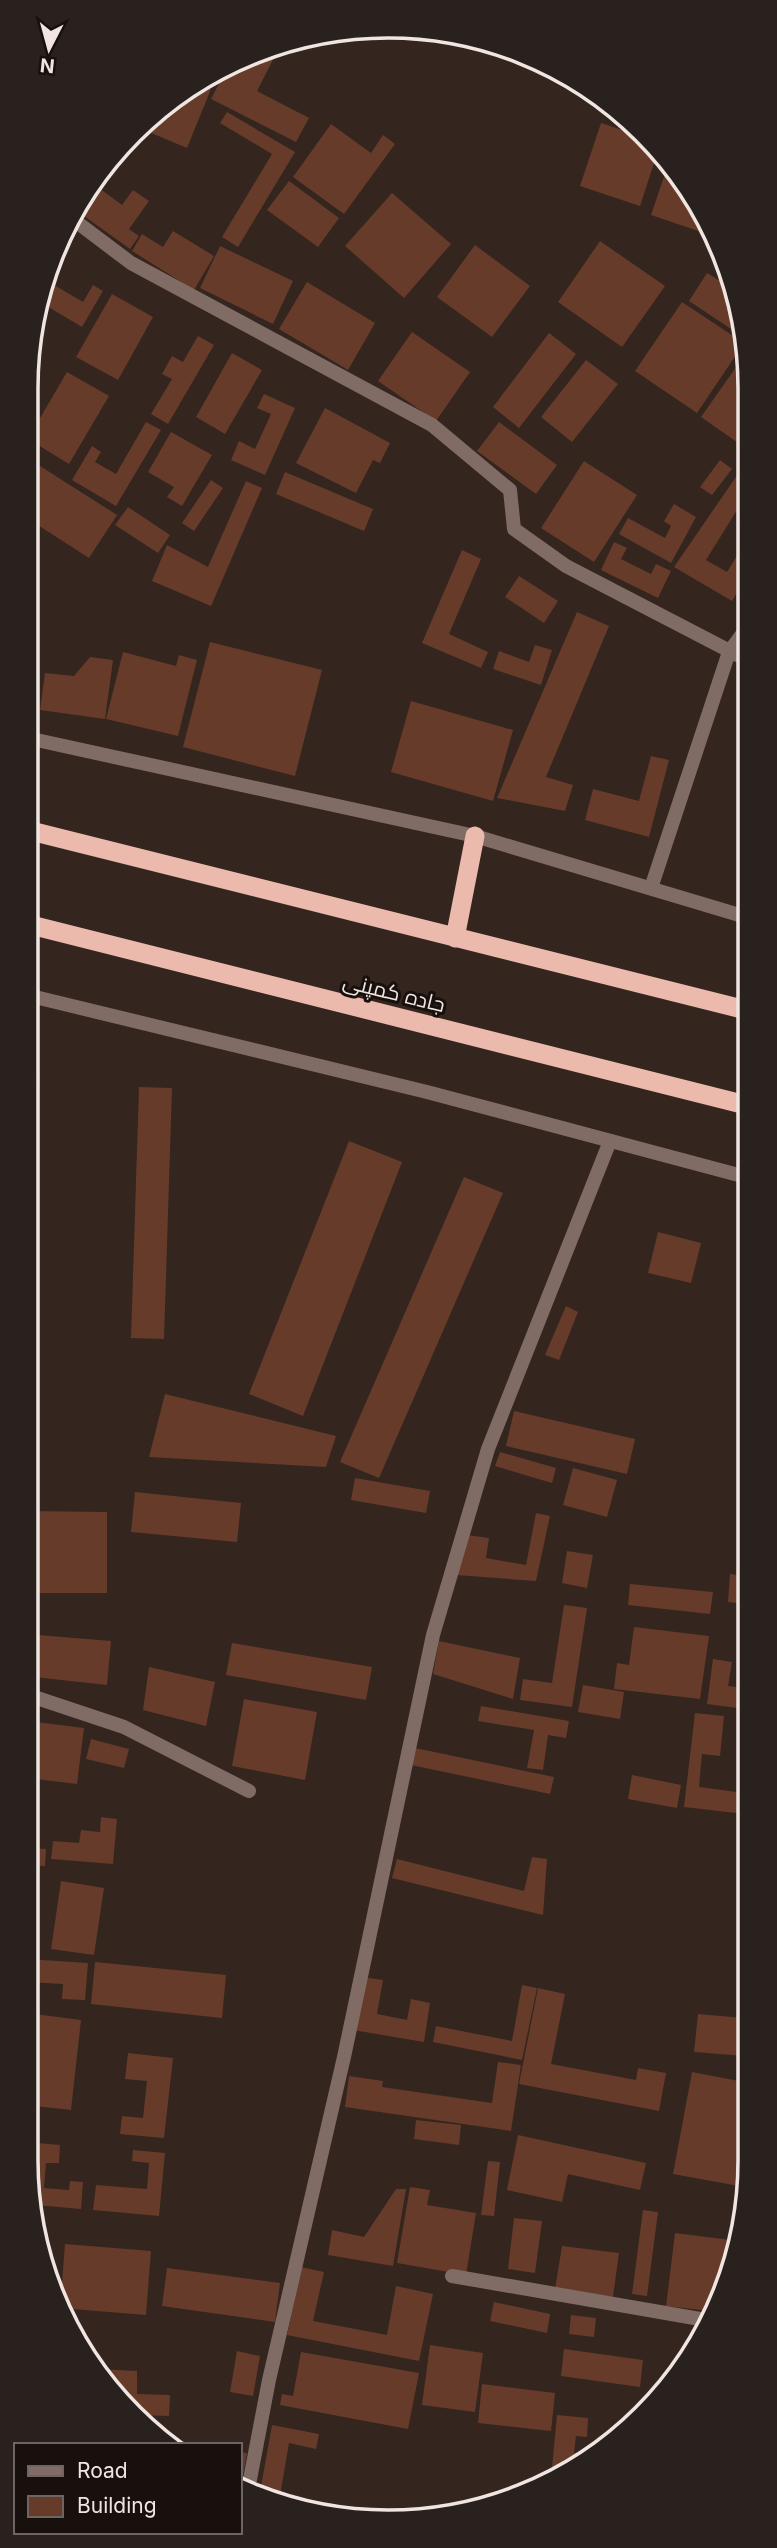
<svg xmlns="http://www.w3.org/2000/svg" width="777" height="2548" font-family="Inter,Cairo,sans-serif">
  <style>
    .building { fill: #663b2a }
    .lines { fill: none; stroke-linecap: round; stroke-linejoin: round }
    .minor { stroke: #816b65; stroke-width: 14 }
    .tertiary { stroke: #816b65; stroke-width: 14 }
    .trunk { stroke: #ecbaac; stroke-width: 19 }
    .labels { text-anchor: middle; stroke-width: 6; stroke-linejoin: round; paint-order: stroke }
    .street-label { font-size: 21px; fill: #f0e5e1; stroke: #17100d }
    .rim { fill: none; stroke: #f0e5e1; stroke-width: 3.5 }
  </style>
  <rect width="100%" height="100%" fill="#34251f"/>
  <path class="building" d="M278,50l-21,41 52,27 -13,24 -85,-43 14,-27z
    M197,83l14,6 -24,59 -43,-18 44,-43z
    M227,112l68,40 -57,95 -16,-10 50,-83 -52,-31z
    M601,123l46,15 12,10 -19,58 -60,-20z
    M331,124l40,29 12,-18 12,9 -51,70 -51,-37z
    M669,162l45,67 2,8 -65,-22z
    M100,174l-5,11 27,20 11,-15 16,11 -20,28 10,7 -9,13 -53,-38 11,-24z
    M289,181l50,37 -21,29 -51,-37z
    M392,193l59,51 -47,54 -59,-52z
    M173,231l41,25 -20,34 -62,-39 10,-17 21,13z
    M600,241l65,45 -43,61 -64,-45z
    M475,245l55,41 -38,51 -55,-40z
    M220,246l73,35 -20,43 -73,-36z
    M707,273l25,15 12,41 -4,6 -51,-34z
    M49,282l34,20 10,-17 10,6 -21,36 -42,-25z
    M307,282l68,41 -27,47 -69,-41z
    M112,294l41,23 -35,63 -42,-23z
    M682,302l62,41 -47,70 -62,-42z
    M412,332l58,40 -34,49 -58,-40z
    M549,333l27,21 -57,74 -26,-21z
    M198,336l16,9 -46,79 -17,-10 21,-35 -10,-5 10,-18 11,6z
    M748,350l-1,86 -6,9 -40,-28z
    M232,353l30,17 -37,64 -29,-17z
    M586,360l32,24 -46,58 -31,-25z
    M67,372l42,24 -40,68 -36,-22v-12z
    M264,394l31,14 -30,67 -34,-15 8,-19 16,8 16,-35 -14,-6z
    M325,408l65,35 -10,20 -7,-3 -17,33 -60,-30z
    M146,422l15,8 -45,76 -44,-26 20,-34 9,6 -6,10 21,12z
    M499,422l58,43 -21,29 -59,-43z
    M171,432l41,23 -30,51 -15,-9 7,-10 -26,-15z
    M720,460l12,9 -20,26 -12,-8z
    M584,461l53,34 -43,67 -53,-34z
    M40,466l77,49 -28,43 -56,-36v-45z
    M740,471l7,7v16l-41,66 21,12 11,-18 9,5v16l-15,26 -58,-34z
    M285,472l88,37 -9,22 -88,-37z
    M211,480l12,8 -29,43 -12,-8z
    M246,481l16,7 -51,118 -59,-25 15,-36 41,22z
    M674,504l22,13 -25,46 -52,-29 9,-16 37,20 6,-12 -7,-5z
    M128,507l42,28 -12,18 -43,-28z
    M747,508v24l-11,-8z
    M614,542l13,6 -6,11 30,15 5,-10 15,7 -13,27 -57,-28z
    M462,550l19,9 -32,75 39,18 -7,16 -59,-25z
    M519,576l39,25 -14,22 -39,-26z
    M577,612l32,14 -63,151 27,8 -8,26 -68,-13z
    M210,642l112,28 -27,106 -112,-29z
    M535,645l17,5 -11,35 -48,-16 6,-18 30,11z
    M123,652l53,14 3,-11 18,5 -19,76 -72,-17z
    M90,657l23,3 -8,59 -65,-9 5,-37 29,3z
    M411,701l102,29 -20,71 -102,-29z
    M651,756l18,4 -20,77 -64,-17 8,-31 46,12z
    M30,1077l10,1 -5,56 -5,-1z
    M139,1087l33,1 -8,251 -33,-1z
    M349,1141l53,21 -99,254 -54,-22z
    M464,1177l39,16 -124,285 -39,-16z
    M658,1232l43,11 -10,40 -43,-10z
    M566,1306l12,6 -19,48 -14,-5z
    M165,1394l171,42 -10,31 -177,-10z
    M514,1411l121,28 -8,35 -121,-28z
    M500,1452l56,16 -4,15 -57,-17z
    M573,1468l44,12 -10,37 -44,-12z
    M355,1478l75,13 -4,22 -75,-13z
    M135,1492l106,11 -4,39 -106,-10z
    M29,1511l78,1v81h-79z
    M536,1513l14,3 -14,65 -80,-6 11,-40 22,3 -3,20 40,7z
    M567,1551l26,4 -6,33 -25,-5z
    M730,1574l15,2v28l-17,-2z
    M630,1584l83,8 -3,22 -82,-9z
    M564,1605l23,3 -15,99 -52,-7 3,-21 29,4z
    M634,1627l75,9 -9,63 -86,-10 3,-26 12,2z
    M38,1635l73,6 -4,44 -73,-8z
    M439,1641l81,17 -7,41 -80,-25z
    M232,1643l140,24 -6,33 -140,-25z
    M713,1659l19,3 -4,24 17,2v21l-38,-5z
    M149,1667l66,15 -9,44 -63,-16z
    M583,1685l41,7 -4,27 -42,-7z
    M244,1699l73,13 -12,68 -73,-14z
    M481,1706l88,15 -3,17 -18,-3 -5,35 -16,-2 7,-38 -56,-9z
    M695,1713l29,3 -4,40 -18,-2 -3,33 46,6v21l-61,-7z
    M28,1721l56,7 -7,56 -49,-6z
    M91,1739l38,10 -5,19 -38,-9z
    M415,1748l139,29 -4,17 -139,-29z
    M632,1775l49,10 -4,23 -49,-9z
    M101,1817l16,2 -4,45 -62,-5 2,-18 26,2 2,-13 19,2z
    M27,1848l19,1 -1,17 -18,-1z
    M532,1857l15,2 -4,56 -151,-37 5,-19 127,32z
    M61,1881l43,7 -10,67 -43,-6z
    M27,1959l61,4 -3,37 -23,-1 1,-15 -36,-2z
    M95,1962l131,13 -4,43 -131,-14z
    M362,1977l21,3 -6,34 30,6 4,-21 19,4 -6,39 -71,-12z
    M522,1985l15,3 -15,72 -89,-18 3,-16 76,15z
    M538,1988l27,6 -14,70 85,16 2,-12 28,5 -7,38 -140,-27z
    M27,2013l54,7 -10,90 -45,-5z
    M698,2014l46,4v38l-50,-4z
    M128,2053l45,5 -9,80 -44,-4 2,-18 21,2 4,-37 -22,-2z
    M498,2062l23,3 -10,66 -166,-24 4,-31 34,5 -1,6 110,16z
    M692,2072l52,10v105l-71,-13z
    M416,2120l45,5 -2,20 -45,-6z
    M518,2135l128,28 -6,27 -72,-16 -6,28 -55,-12z
    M26,2142l34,3 -1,18h-13l-2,25 25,2 1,-9 13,1 -2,27 -46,-4 -9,-45z
    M133,2150l32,3 -6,63 -66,-6 3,-25 51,4 2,-26 -17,-2z
    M488,2161l12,1 -6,54 -13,-1z
    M410,2187l20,3 -3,15 49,8 -10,62 -69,-12z
    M396,2189h10l-13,77 -65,-11 4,-25 32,7z
    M643,2210l15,2 -11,84 -15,-2z
    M514,2218l28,3 -7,52 -27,-4z
    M675,2233l64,8 -29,70 -44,-5z
    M65,2244l86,7 -5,64 -86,-7z
    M562,2246l57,7 -6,44 -58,-8z
    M301,2267l23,5 -11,49 74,14 9,-49 37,8 -14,67 -132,-26z
    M167,2268l113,15 -5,39 -113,-16z
    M494,2302l56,12 -3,19 -57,-12z
    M571,2315l25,3 -2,19 -25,-3z
    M430,2345l53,8 -8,59 -53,-7z
    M564,2349l79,11 -3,27 -79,-11z
    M237,2351l23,5 -7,40 -23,-4z
    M301,2352l118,21 -11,56 -128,-24 2,-11 11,2z
    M98,2369l39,2v23l33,1 -1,21 -31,-1 -22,-16z
    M664,2372l12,2 -16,16z
    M482,2384l73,9 -4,38 -73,-8z
    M557,2415l31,3 -1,19 -11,-1 -2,17 21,3 -5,4 -39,18z
    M272,2425l47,9 -3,15 -27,-6 -9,53 -20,-4z
    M240,2452l7,1 -6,34h-1z"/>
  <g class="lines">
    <path class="minor" d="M74,220l57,43 301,162 78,65 4,39 52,37 181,94
      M651,888l78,-236 18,-24
      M28,1695l96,32 125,64
      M452,2276l254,44
      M248,2490l21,-110 75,-323 89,-422 55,-186 122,-308"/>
    <path class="tertiary" d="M32,739l443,97 271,81
      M31,996l396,96 319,85"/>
    <path class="trunk" d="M31,831l715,179
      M31,925l715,180
      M455,938l20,-102"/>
  </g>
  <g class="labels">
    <g class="street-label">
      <text transform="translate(394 993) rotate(14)" y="7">جاده کمپنی</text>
    </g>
  </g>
  <path d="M0 0H777V2548H0ZM388 38H388A350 350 0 0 1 738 388V2160A350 350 0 0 1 388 2510H388A350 350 0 0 1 38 2160V388A350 350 0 0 1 388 38Z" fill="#28211e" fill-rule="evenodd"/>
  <path class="rim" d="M388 38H388A350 350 0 0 1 738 388V2160A350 350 0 0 1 388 2510H388A350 350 0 0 1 38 2160V388A350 350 0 0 1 388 38Z"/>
  <rect x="14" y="2443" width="228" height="91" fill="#17100d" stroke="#6e6562" stroke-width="2"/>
  <rect x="28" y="2466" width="35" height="10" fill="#816b65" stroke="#6e6562" stroke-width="2"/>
  <text x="77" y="2478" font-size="21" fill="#f0e5e1">Road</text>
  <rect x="28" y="2496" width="35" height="21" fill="#663b2a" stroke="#6e6562" stroke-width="2"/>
  <text x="77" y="2513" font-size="21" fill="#f0e5e1">Building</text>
  <g transform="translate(49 49) rotate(186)" stroke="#17100d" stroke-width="5" paint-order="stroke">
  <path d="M0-5L12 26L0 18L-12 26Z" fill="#f0e5e1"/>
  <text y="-10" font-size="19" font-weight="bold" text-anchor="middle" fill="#f0e5e1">N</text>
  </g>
</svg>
